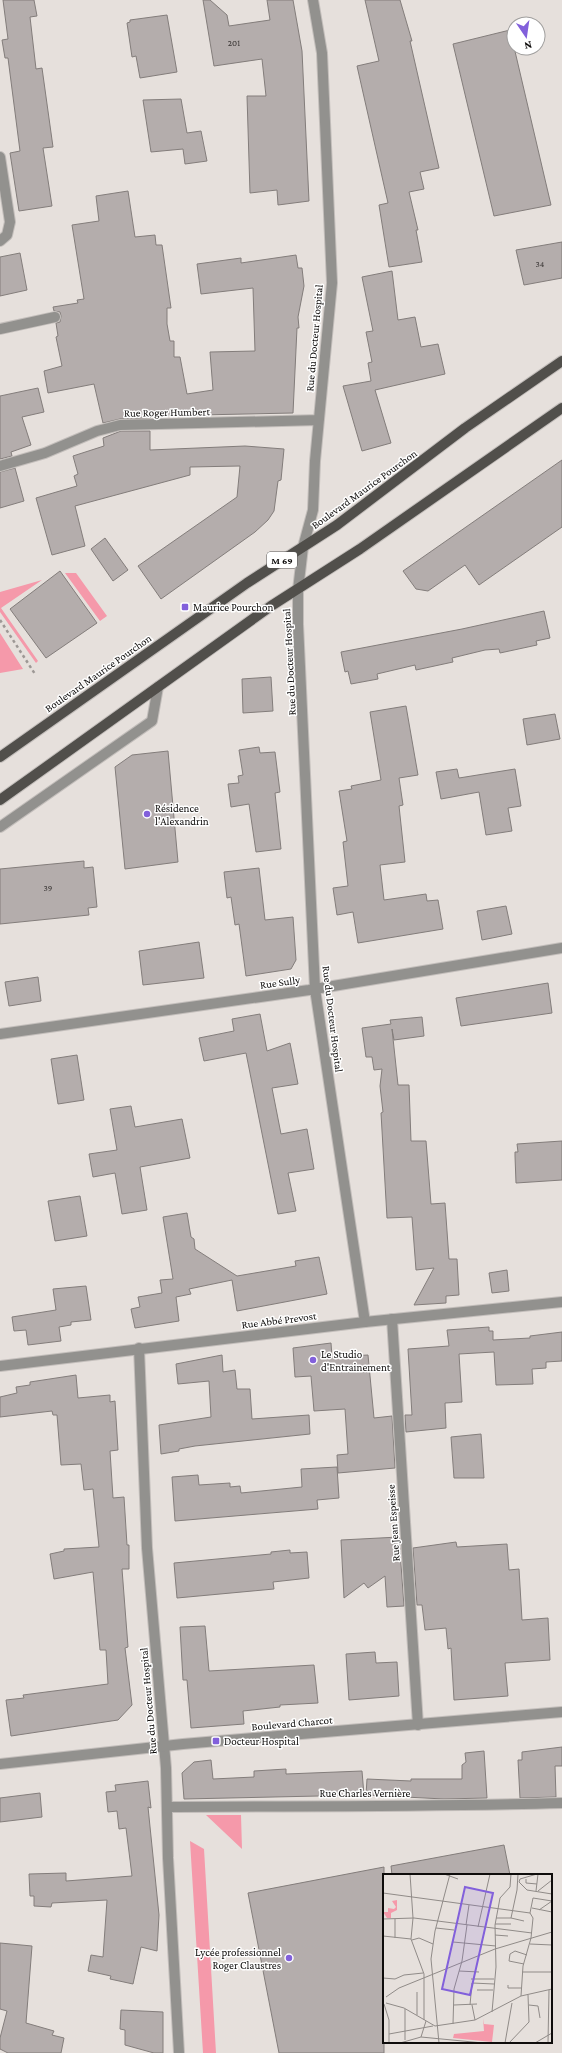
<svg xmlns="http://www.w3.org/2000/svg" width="562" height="2053" font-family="'Crimson Pro',serif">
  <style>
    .green { fill: #f599aa }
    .building { fill: #b4adac; stroke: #837d7b }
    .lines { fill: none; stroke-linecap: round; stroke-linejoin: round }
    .service-casing { stroke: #c3bebb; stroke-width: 12 }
    .minor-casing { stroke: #c3bebb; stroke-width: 12 }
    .tertiary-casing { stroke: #c3bebb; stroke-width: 12 }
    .primary-casing { stroke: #c3bebb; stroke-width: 12 }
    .path { stroke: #9d9895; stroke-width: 2.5; stroke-dasharray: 3 3; stroke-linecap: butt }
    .service { stroke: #92918e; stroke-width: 10 }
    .minor { stroke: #92918e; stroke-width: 10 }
    .tertiary { stroke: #92918e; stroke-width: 10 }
    .primary { stroke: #514f4b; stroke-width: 10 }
    .poi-dot { fill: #8260db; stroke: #fff; stroke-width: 1.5 }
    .labels { text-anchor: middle; stroke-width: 3; stroke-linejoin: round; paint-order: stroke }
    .number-label { font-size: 9px; fill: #383433 }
    .shield { fill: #fff; stroke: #565554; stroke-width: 1 }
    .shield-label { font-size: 10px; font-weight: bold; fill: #0e0c0b }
    .street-label { font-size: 11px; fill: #0e0c0b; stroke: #fff }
    .poi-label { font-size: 11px; fill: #0e0c0b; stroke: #fff; text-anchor: start }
    .inset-road { fill: none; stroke: #908b88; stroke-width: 1 }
    .view { fill: #8260db; fill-opacity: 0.15; stroke: #8260db; stroke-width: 2 }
    .inset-edge { fill: none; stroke: #0e0c0b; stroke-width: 2 }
  </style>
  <rect width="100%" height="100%" fill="#e6e0dc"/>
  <path class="green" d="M65,573h11l31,43 -7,5z
    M42,580l-41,28 37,53 -2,2 -36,-51v-20z
    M0,633l23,36 -23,4z
    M206,1815h35l1,34z
    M190,1841l14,8 12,204h-13z"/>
  <path class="building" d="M3,0h31l3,16 -7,1 6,52 6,-1 11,79 -10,1 9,58 -33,5 -9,-58 10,-2 -12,-93h-3l-3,-18 6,-1z
    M203,0h7l17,15 2,11 41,-6 -3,-20h26l9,51 7,150 -31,4 -1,-15 -27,3 -3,-97h19l-4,-37 -48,7z
    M365,0h35l12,41h-2l29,127 -19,4 4,17 -15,3 9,38h-2l6,32 -33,5 -10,-62 9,-2 -31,-137 22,-5z
    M167,15l10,57 -37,6 -4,-22 -4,1 -5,-34 3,-1v-2z
    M510,30l41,175 -57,11 -41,-172z
    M181,99l6,34 14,-2 6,30 -22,3 -2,-15 -32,3 -8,-52z
    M128,191l7,46 20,-2 1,10h6l9,63h-4v16l3,17h4v16h6l7,37 26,-4 -3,-38 45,-1 -2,-63 -52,6 -4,-30 44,-6v5l55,-8 2,13h4l2,18 -6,31 1,11h-2l-4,85 -141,3 -2,2 -30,1 -17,4 -9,-39 -46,9 -4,-22 18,-5 -6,-29 2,-1 -2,-13 4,-1 1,-6 -1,-4 -6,-1 -1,-4 25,-4 -1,-3 7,-1 -12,-74 27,-4 -3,-25z
    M562,242v36l-38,7 -8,-35z
    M20,253l7,37 -27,6v-39z
    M392,271l6,49 17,-3 6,30 17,-3 7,30 -70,16 16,53 -29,8 -19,-65 28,-5 -3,-18 4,-1 -6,-30 7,-1 -11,-54z
    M38,388l6,24 -22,5 9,28 -20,7 1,4 -12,3v-63z
    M121,431h29v19l95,-4 39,3 -3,31 -3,1 -4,30 -6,9 -13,12 -94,67 -23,-33 99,-69 3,-31 -50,1v8l-115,31 10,40 -33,9 -16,-57 41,-12 -3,-10 4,-2 -5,-18 31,-10 -1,-8z
    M562,460v67l-83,58 -14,-20 -37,26 -12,-2 -13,-18z
    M15,468l9,33 -24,7v-36z
    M105,538l23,32 -15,11 -22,-32z
    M60,571l37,52 -51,35 -36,-49z
    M544,611l6,27 -14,3 1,4 -37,8 -1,-4 -14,1 -33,8 1,4 -37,8 -1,-5 -38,9 1,5 -27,5 -3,-13 -3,1 -4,-20 121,-23z
    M271,677l2,34 -30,2 -1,-34z
    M406,706l12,69 -19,3 4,27 -4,1 6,56 -25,3 4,35 42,-6 1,7 11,-1 5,29 -85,14 -5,-31 -16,3 -4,-27 15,-2 -5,-44 4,-1 -8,-50 13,-2 -1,-3 30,-6 -11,-68z
    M555,714l5,25 -33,6 -4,-26z
    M259,747l1,6 15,-1 5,40 -5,1 6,56 -25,3 -7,-48 -18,3 -3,-23 11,-1 -1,-7 5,-1 -4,-25z
    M168,751l10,111 -53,7 -10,-102 17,-12z
    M457,769l2,9 56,-9 6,37 -13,2 4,23 -26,4 -7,-43 -38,7 -5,-27z
    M84,861v7l9,-1 4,40 -9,1 1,7 -89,9v-55z
    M259,868l6,52 28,-3 3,43 -5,9 -45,7 -7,-52 -4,1 -4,-28 -4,1 -3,-26z
    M506,906l6,28 -30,6 -5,-29z
    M199,942l5,36 -61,7 -4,-34z
    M38,977l3,24 -32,5 -4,-24z
    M548,983l4,30 -91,13 -5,-28z
    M260,1014l7,37 23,-8 8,41 -26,4 9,46 26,-5 7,40 -26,4 8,38 -18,3 -32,-161 -42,8 -5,-23 35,-7 -2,-12z
    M422,1017l2,19 -30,4 -2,-11 6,56h11l2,56h15l5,63 14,-1 4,56h8l2,36 -13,1v7l-32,2 20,-37 -18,2 -4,-53 -25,1 -6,-105 2,-1 -3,-26 2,-17 -8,1 -2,-13h-6l-4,-29 29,-4 -1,-4z
    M77,1055l7,45 -26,4 -7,-45z
    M131,1106l4,21 47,-8 8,39 -50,9 7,43 -25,4 -7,-41 -22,4 -4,-23 28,-4 -7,-41z
    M562,1141v39l-46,3 -1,-27v-4h3l-1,-8z
    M80,1196l7,40 -32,5 -7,-40z
    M187,1213l4,24 3,2 1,10 42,27 59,-10 -1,-5 24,-4 8,37 -90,17 -5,-31 -43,9 2,5 -15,3 3,24 -44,7 -4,-19 9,-2 -2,-10 24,-4 -2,-13 13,-1 -10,-62z
    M507,1270l2,21 -17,2 -3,-20z
    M86,1286l5,34 -20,2v3l-12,2 2,14 -33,4 -2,-15 -12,1 -2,-14 44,-7 -3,-21z
    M489,1327v4h4v9l37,-2v-2l32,-4v29l-16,1v6l-14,1 1,15 -37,1 -2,-33 -35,2 3,48 -17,1 1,25 -40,4 -1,-17h7l-4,-66 41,-3 -2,-16z
    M331,1343l1,14 36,-2 6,63 18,-2 3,52 -57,5 -1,-18 11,-1 -3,-45 -31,2 -3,-35 -16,1 -2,-29z
    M222,1355l1,17 12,-2 2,19h13l2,30 57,-4 1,19 -115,12 -16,3v2l-18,3 -2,-29 52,-8 -2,-36 -31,3 -2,-20z
    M76,1375l2,23 32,-3v7l5,-1 3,49 -8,1 3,47 11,-1 3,48h2v24h-7l6,78 -3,1 7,57 -14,15 -107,16 -5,-36 18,-2 -1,-3 85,-11 -2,-34h-6l-7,-78 -39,7 -4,-25 14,-3v-2l35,-2 -6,-58 -9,1 -3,-26 -20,1 -4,-50h-4l-1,-4 -52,6v-20l17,-4 -1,-6 14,-2v-3z
    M481,1434l3,44h-30l-3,-41z
    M337,1467l2,31 -22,2 1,9 -143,12 -3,-44 26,-2 1,10 31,-2v4l10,-1 1,7 61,-6 -1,-18z
    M399,1537l5,69 -17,1 -2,-31 -17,12 -4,-5 -20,15 -3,-58z
    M456,1542l1,5 50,-3 2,26 10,-1 3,51 26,-2 2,42 -45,3 3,33 -54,4 -3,-52 -3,1 -2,-21 -21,2 -3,-25h-5l-4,-57z
    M290,1550v3l17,-1 2,26 -36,4 1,7 -97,9 -3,-35 97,-9v-2z
    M205,1626l4,45 105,-6 4,38 -38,2v2l-37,4 1,13 -53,4 -4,-48h-4l-3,-53z
    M375,1652l1,11 21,-1 2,34 -50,4 -3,-46z
    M562,1747v19h-7l1,31 -36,1 -2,-38h4v-8z
    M484,1751l3,47 -43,1 -78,-4 1,-16 44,2v-2h51v-14l4,-3 -1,-9z
    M211,1760l2,19 41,-2v-6l32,-2v5l76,-3 2,24 -180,4 -2,-26 12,-11z
    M148,1781l3,27 -3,-1 11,108 -2,36 -16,-4 -8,37 -23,-5 1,-3 -23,-5 3,-16 12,2 4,-57 -55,3 -1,4 -17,-1v-10h-4l-1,-22 37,-1v8l66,-5 -6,-48 -7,1 -2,-18 -9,1 -2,-20 10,-1 -1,-6z
    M40,1793l2,24 -42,5v-24z
    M504,1845l6,30h-118l-1,-9z
    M384,1867v186h-105l-31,-160z
    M0,1943l32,3 -6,77 28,8 -2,4 12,3 -3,15h-53l-8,-4v-11l7,-27 -7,-2z
    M121,2010l42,2v41h-9l-29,-8v-15l-5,-1z"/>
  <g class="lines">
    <defs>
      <path id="service" d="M0,827l152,-106 6,-34
        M168,1807c131,-1 263,0 394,-4"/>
      <path id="minor" d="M313,0l9,53 10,230 -17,178 -2,49 -10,37 -5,43v34l17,365 50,333
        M0,157l10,65 -3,13 -7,6
        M0,329l55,-12
        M0,466l45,-13 52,-22 23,-6 199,-5
        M0,1034l309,-44 253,-42
        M392,1319l26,406
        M139,1348l8,200 19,220 2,90 11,195"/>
      <path id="tertiary" d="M0,1366l365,-44 197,-20
        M0,1764l183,-20 379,-32"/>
      <path id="primary" d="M0,757l247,-174 90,-58 128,-97 97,-67
        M0,800l271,-194 89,-57 202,-141"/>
    </defs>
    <use href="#service" class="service-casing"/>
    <use href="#minor" class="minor-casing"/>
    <use href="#tertiary" class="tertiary-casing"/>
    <use href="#primary" class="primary-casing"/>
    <path class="path" d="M0,620l35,54"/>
    <use href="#service" class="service"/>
    <use href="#minor" class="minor"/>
    <use href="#tertiary" class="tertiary"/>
    <use href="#primary" class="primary"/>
  </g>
  <g class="poi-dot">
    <rect x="181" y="603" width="8" height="8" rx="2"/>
    <circle cx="147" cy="814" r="4"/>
    <circle cx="313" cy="1360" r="4"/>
    <rect x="212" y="1737" width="8" height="8" rx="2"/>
    <circle cx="289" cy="1958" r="4"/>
  </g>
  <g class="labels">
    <g class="number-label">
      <text x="234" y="46">201</text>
      <text x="540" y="267">34</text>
      <text x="48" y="891">39</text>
    </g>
    <rect class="shield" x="267" y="552" width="30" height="16" rx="3"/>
    <g class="shield-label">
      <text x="282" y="564">M 69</text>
    </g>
    <g class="street-label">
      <text transform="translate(314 338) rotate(-85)" y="4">Rue du Docteur Hospital</text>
      <text transform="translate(167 412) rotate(-1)" y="4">Rue Roger Humbert</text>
      <text transform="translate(364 489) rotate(-36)" y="4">Boulevard Maurice Pourchon</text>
      <text transform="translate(289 662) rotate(-93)" y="4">Rue du Docteur Hospital</text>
      <text transform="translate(98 673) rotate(-35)" y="4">Boulevard Maurice Pourchon</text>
      <text transform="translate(280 982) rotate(-8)" y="4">Rue Sully</text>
      <text transform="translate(333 1019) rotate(83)" y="4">Rue du Docteur Hospital</text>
      <text transform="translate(279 1320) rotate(-7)" y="4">Rue Abbé Prevost</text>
      <text transform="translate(393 1523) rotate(-94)" y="4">Rue Jean Espeisse</text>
      <text transform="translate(148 1701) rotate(-95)" y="4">Rue du Docteur Hospital</text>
      <text transform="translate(292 1723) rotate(-5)" y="4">Boulevard Charcot</text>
      <text x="365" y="1797">Rue Charles Vernière</text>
    </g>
    <g class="poi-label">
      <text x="193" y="611">Maurice Pourchon</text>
      <text x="155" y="812">Résidence<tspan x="155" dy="13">l'Alexandrin</tspan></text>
      <text x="321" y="1358">Le Studio<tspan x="321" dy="13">d'Entrainement</tspan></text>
      <text x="224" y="1745">Docteur Hospital</text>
      <text x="281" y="1956" text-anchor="end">Lycée professionnel<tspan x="281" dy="13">Roger Claustres</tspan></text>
    </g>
  </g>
  <g transform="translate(383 1874)">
    <rect width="169" height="169" fill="#e6e0dc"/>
    <path d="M14,26v10l-6,3v5h-4l-4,-6h5v-4l6,1 2,-2 -4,-6zM100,144l1,6 10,1 -2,17 -39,-4 1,-4 30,-3z" fill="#f599aa"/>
    <path class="inset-road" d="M27,0l3,44 -2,21 13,35v46M61,0l14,5M135,0l-1,16 -6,28 13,3M154,0l-17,5 -1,3 8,8 25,4M143,5v4l11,1M153,17l2,-17M155,17l14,-11M0,19l147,20M149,34l20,4M156,36l13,-9M113,44h15M0,45l31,-1 118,15M112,50h16M83,51l3,-20M95,53l12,-53M53,54l18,2M112,61l13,1M0,62l28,3M12,64v-19M29,66l7,-2 14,6M70,68l43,4M147,70l22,1M141,90l-15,-3 1,-7 5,-3 12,4M76,97l20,1M139,98h30M0,104l12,1 9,-4 19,-2M88,105h23M125,111v3h13M94,116h16M138,122l2,-30 8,-28 2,-20 -3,-5 3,-15 19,3M3,123l13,-9 96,-39 57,-17M3,129l18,5 31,18 40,-6 46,-24 31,-7M1,130l5,16v23M71,131l23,-1M87,131l2,-22 22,1M89,131l3,15M146,131l9,1 2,12M109,138l4,-45 -1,-42 5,-27 10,-11 1,-13M34,141v-23M70,150l1,-35 8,-28 5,-36M6,160l44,-8M38,163l5,-16M22,166v-31M17,169l21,-6 62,6M56,169l-8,-84 4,-28 15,-57M122,169l7,-40M126,169l20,-21 -1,-27M152,169l17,-10M165,169l1,-53"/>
    <path class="view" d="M82,13l28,6 -23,102 -28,-6z"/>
    <rect width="169" height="169" class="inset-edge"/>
  </g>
  <g transform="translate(526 36) rotate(167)"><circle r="19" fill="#ffffff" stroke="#9f9e9d"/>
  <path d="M0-3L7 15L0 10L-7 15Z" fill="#8260db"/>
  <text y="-6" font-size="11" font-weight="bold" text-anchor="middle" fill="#0e0c0b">N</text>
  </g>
</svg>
